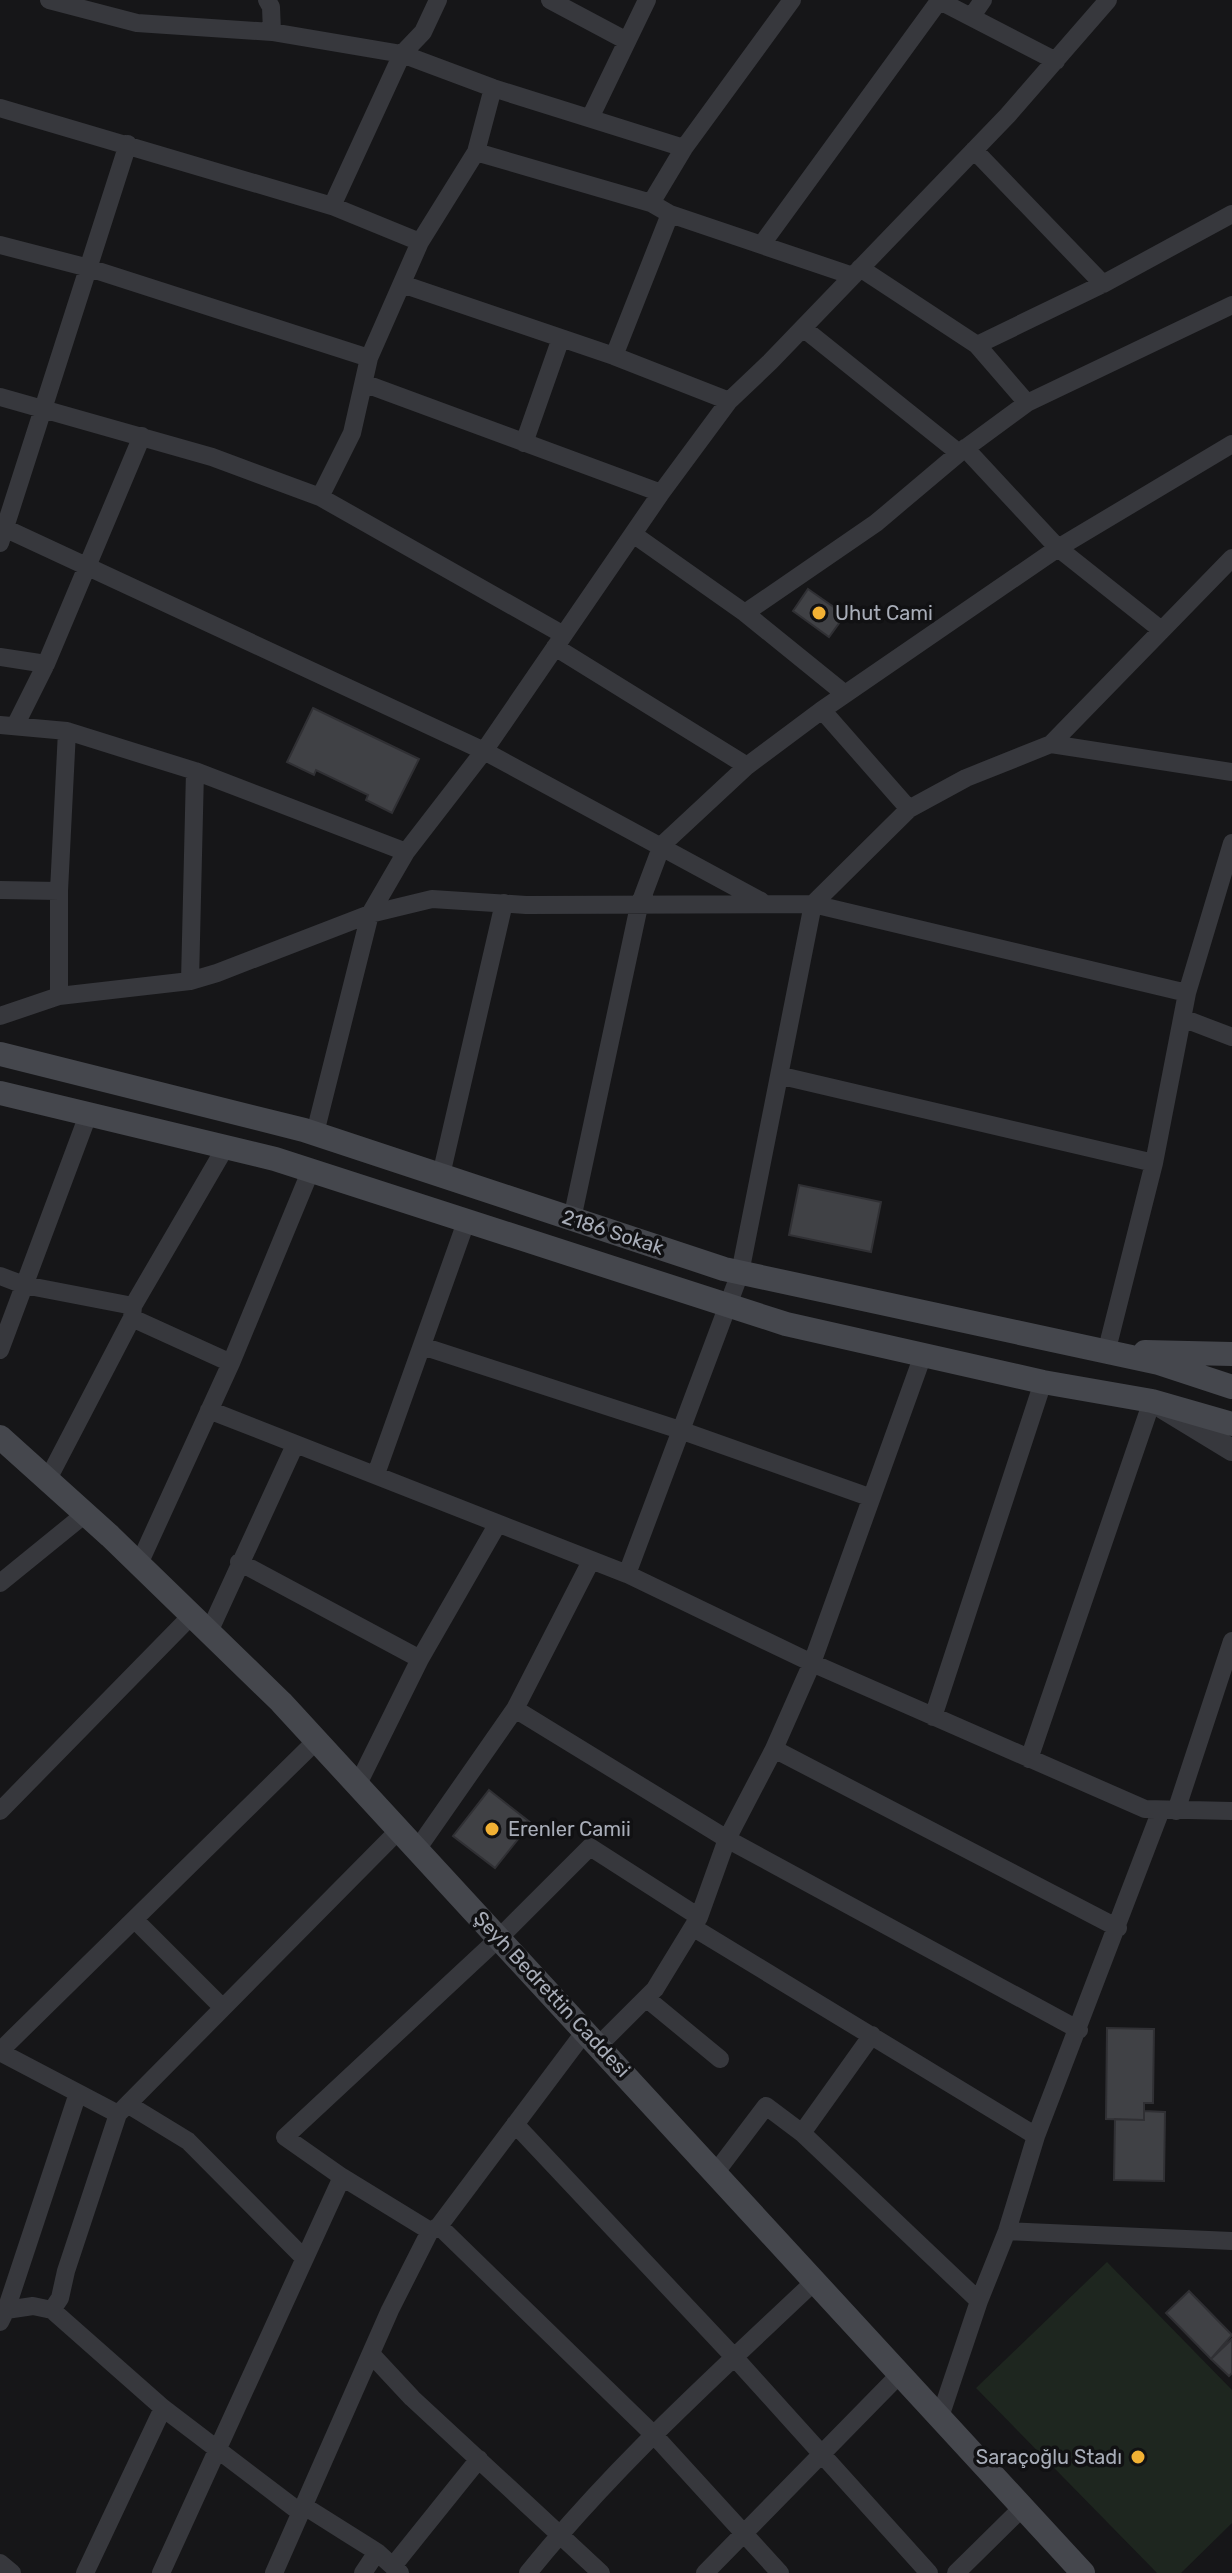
<svg xmlns="http://www.w3.org/2000/svg" width="1232" height="2573" font-family="Rubik,sans-serif">
  <style>
    .green { fill: #1e261f }
    .building { fill: #404145; stroke: #303034; stroke-width: 2 }
    .lines { fill: none; stroke-linecap: round; stroke-linejoin: round }
    .minor { stroke: #37383d; stroke-width: 18 }
    .tertiary { stroke: #37383d; stroke-width: 22 }
    .secondary { stroke: #45474d; stroke-width: 24 }
    .poi-dot { fill: #f2b134; stroke: #111113; stroke-width: 3 }
    .labels { text-anchor: middle; stroke-width: 7; stroke-linejoin: round; paint-order: stroke }
    .poi-label { font-size: 20px; fill: #a8adb8; stroke: #111113; text-anchor: start }
    .street-label { font-size: 20px; fill: #a8adb8; stroke: #111113 }
  </style>
  <rect width="100%" height="100%" fill="#161618"/>
  <path class="green" d="M1107,2262l125,128v133l-51,50h-24l-181,-185z"/>
  <path class="building" d="M808,589l37,26 -16,22 -36,-26z
    M313,708l106,51 -27,54 -26,-13 2,-5 -52,-25 -2,5 -27,-13z
    M799,1185l82,17 -10,50 -82,-17z
    M489,1790l42,33 -36,45 -42,-32z
    M1107,2028l47,1 -1,74h-9v17l-38,-1z
    M1144,2111l21,1 -1,69 -50,-1 1,-61 29,1z
    M1189,2291l43,44 -21,24 -45,-46z
    M1232,2339v34l-3,3 -18,-17z"/>
  <g class="lines">
    <path class="minor" d="M49,0l88,23 135,9 130,22 91,34 191,60
      M267,0l4,7 1,25
      M550,0l75,40
      M938,0l118,61
      M972,16l11,-16
      M0,108l332,98 88,36
      M590,118l57,-118
      M974,150l129,134
      M476,152l175,51 19,11 183,62
      M651,203l33,-55 108,-148
      M332,206l70,-152 21,-22 15,-32
      M762,244l177,-243
      M0,245l89,23 280,90
      M860,268l117,77 50,58
      M402,284l212,72 115,45
      M803,328l156,125
      M977,345l126,-61 129,-70
      M614,356l56,-142
      M366,384l295,109
      M0,397l212,60 108,40 242,137
      M524,443l37,-105
      M965,448l93,100 102,81
      M320,497l32,-64 17,-75 51,-116 56,-90 17,-64
      M0,526l484,225 277,150
      M633,534l112,79 100,81
      M0,543l128,-399
      M745,613l131,-90 83,-70 68,-50 205,-98
      M555,647l192,119
      M0,657l46,7
      M822,710l87,99
      M16,724l30,-60 96,-228
      M0,725l67,6 128,40 211,81
      M1051,744l181,28
      M0,890l59,1
      M190,981l5,-210
      M59,996v-105l8,-160
      M0,1016l59,-20 131,-15 27,-8 153,-59 36,-62 78,-101 177,-258 68,-92 41,-39 238,-247 100,-115
      M1185,1019l47,18
      M782,1076l372,87
      M315,1133l55,-219 62,-15 94,6 287,-1 374,89
      M441,1175l63,-272
      M572,1219l67,-313 23,-61 85,-79 75,-56 236,-162 174,-104
      M0,1276l24,9 109,21
      M132,1318l99,45
      M422,1346l258,84 189,67
      M0,1350l88,-235
      M1106,1353l48,-190 33,-170 45,-150
      M209,1410l418,164 185,89 333,146 87,2
      M376,1474l90,-252
      M48,1479l84,-161 1,-12 92,-158
      M239,1562l181,97
      M139,1564l92,-201 79,-191
      M627,1574l113,-301 73,-369 96,-95 57,-31 85,-34 181,-186
      M0,1583l85,-69
      M209,1632l86,-187
      M515,1709l212,130 352,191
      M933,1717l110,-335
      M774,1749l344,179
      M1029,1759l123,-358
      M358,1784l62,-125 77,-134
      M0,1811l193,-197
      M1176,1811l56,-170
      M418,1848l97,-139 76,-148
      M136,1921l85,85
      M694,1928l342,208
      M646,1998l74,61
      M599,2045l56,-56 44,-72 28,-78 47,-90 38,-86 111,-308
      M0,2051l317,-311
      M0,2052l118,62
      M129,2105l59,36 116,117
      M515,2124l220,234 194,215
      M802,2133l70,-98
      M716,2172l50,-66 36,27 177,168
      M342,2177l88,54
      M439,2226l215,209 126,138
      M1007,2231l225,10
      M6,2310l72,-217
      M0,2322l6,-12 27,-4 19,4
      M371,2354l41,44 189,175
      M940,2417l39,-116 28,-70 29,-95 125,-326
      M304,2506l73,46 23,21
      M301,2513l-138,-105 -111,-98 8,-12 6,-27 52,-157 282,-285
      M0,2563l12,10
      M393,2566l86,-107
      M85,2573l78,-165
      M161,2573l181,-396 -57,-40 215,-200 90,-90 109,70
      M274,2573l116,-263 40,-79 9,-5 147,-196
      M363,2573l14,-21
      M528,2573c86,-107 189,-199 288,-293
      M705,2573l196,-200
      M956,2573l66,-65"/>
    <path class="tertiary" d="M1163,1408l69,42"/>
    <path class="secondary" d="M0,1054l304,76 420,139 435,94 73,24
      M0,1093l275,66 511,165 257,58 109,19 80,23
      M1145,1352l87,2
      M0,1437l110,99 171,166 802,871"/>
  </g>
  <g class="poi-dot">
    <circle cx="819" cy="613" r="8"/>
    <circle cx="492" cy="1829" r="8"/>
    <circle cx="1138" cy="2457" r="8"/>
  </g>
  <g class="labels">
    <g class="poi-label">
      <text x="835" y="620">Uhut Cami</text>
      <text x="508" y="1836">Erenler Camii</text>
      <text x="1122" y="2464" text-anchor="end">Saraçoğlu Stadı</text>
    </g>
    <g class="street-label">
      <text transform="translate(613 1232) rotate(18)" y="7">2186 Sokak</text>
      <text transform="translate(552 1994) rotate(47)" y="7">Şeyh Bedrettin Caddesi</text>
    </g>
  </g>
</svg>
